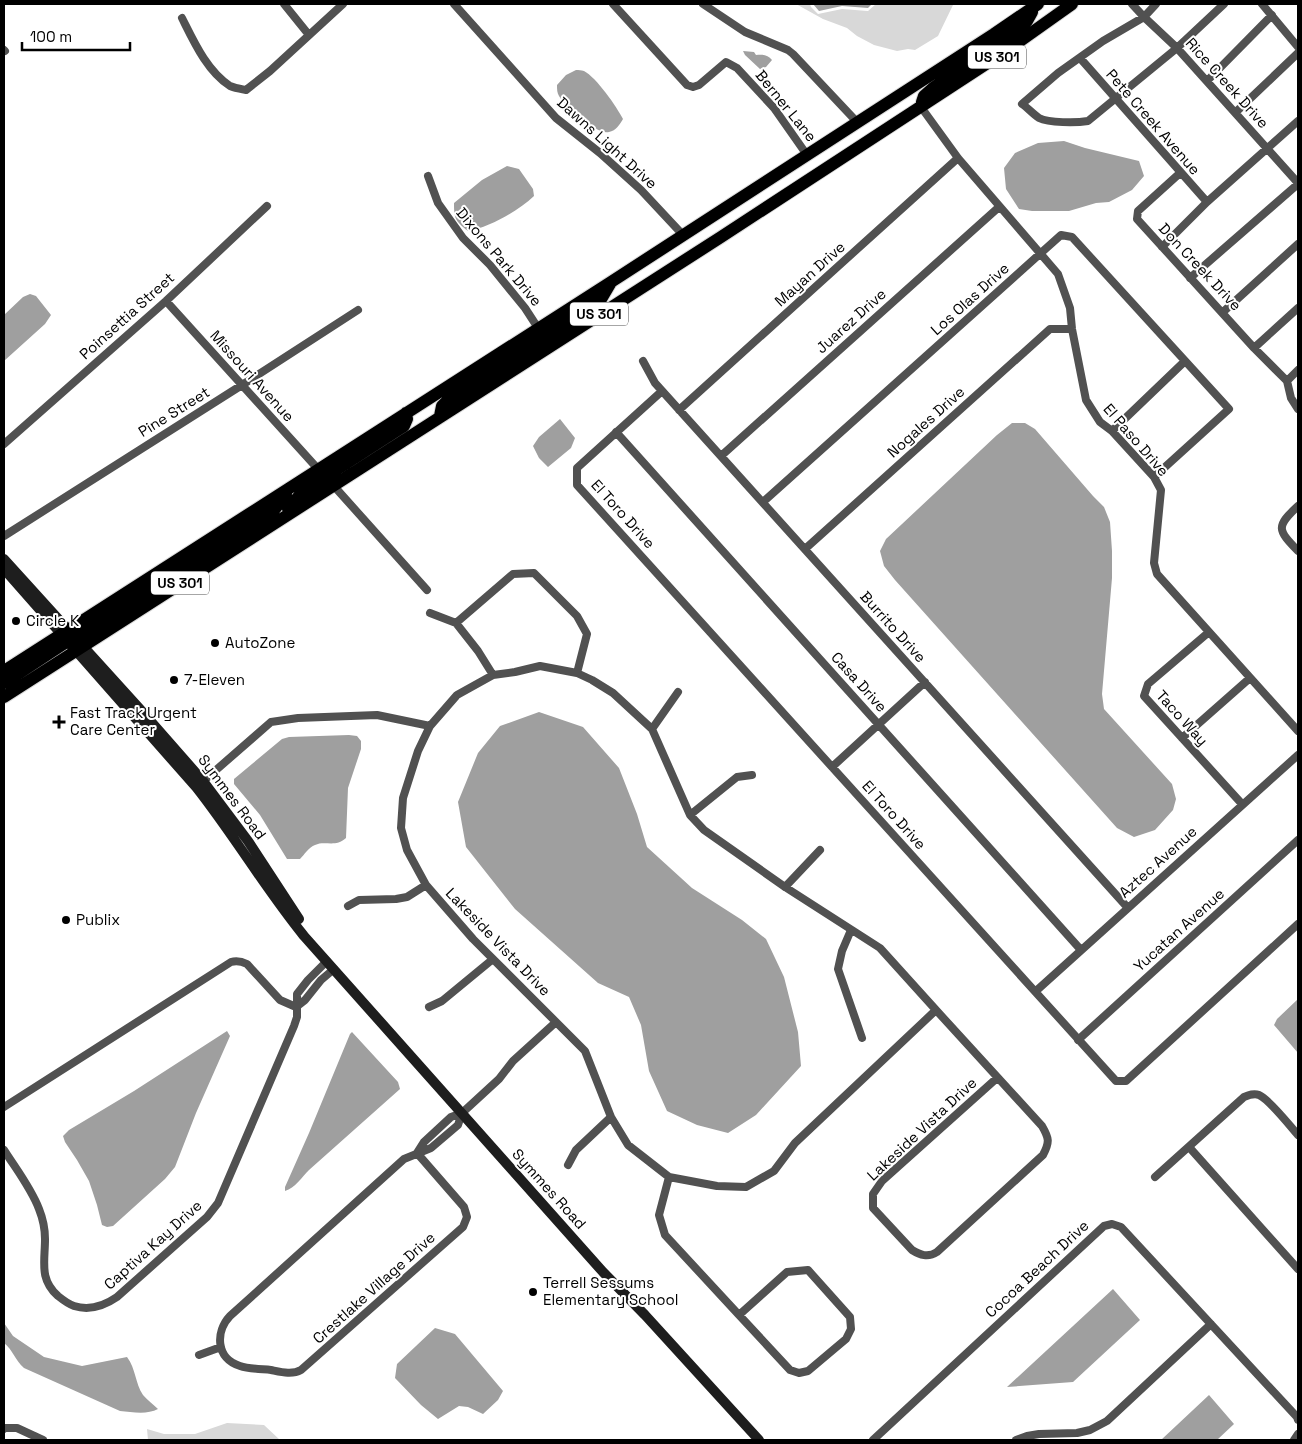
<svg xmlns="http://www.w3.org/2000/svg" width="1302" height="1444" font-family="'Space Grotesk',sans-serif">
  <style>
    .green { fill: #d8d8d8 }
    .water { fill: #9f9f9f }
    .lines { fill: none; stroke-linecap: round; stroke-linejoin: round }
    .primary-casing { stroke: #dbdbdb; stroke-width: 14 }
    .street { stroke: #515151; stroke-width: 8 }
    .secondary { stroke: #1e1e1e; stroke-width: 10 }
    .primary { stroke: #000; stroke-width: 12 }
    .poi-dot { fill: #000; stroke: #fff; stroke-width: 2 }
    .labels { text-anchor: middle; stroke-width: 4; stroke-linejoin: round; paint-order: stroke }
    .shield { fill: #fff; stroke: #4c4c4c; stroke-width: 1 }
    .shield-label { font-size: 14px; font-weight: bold; fill: #000 }
    .street-label { font-size: 15px; fill: #000; stroke: #fff }
    .poi-label { font-size: 15px; fill: #000; stroke: #fff; text-anchor: start }
  </style>
  <rect width="100%" height="100%" fill="#fff"/>
  <path class="green" d="M796,4h14l1,3 7,7 24,-5 26,2 8,-7h77v1l-15,31 -23,14 -7,-1 -11,2 -23,-6 -17,-9 -10,-8 -24,-9z
    M227,1423l37,2 16,15h-132l-1,-11 17,5h31z"/>
  <path class="water" d="M813,4h59l-4,4 -26,-2 -23,5z
    M743,51l11,1 2,3c7,-1 12,0 16,5l-6,7 -6,2 -15,-14z
    M576,70c3,0 5,0 8,1 12,6 33,36 39,48 -3,5 -7,12 -14,13 -11,4 -44,-26 -50,-36 -2,-3 -2,-7 -2,-11l9,-10z
    M1064,141l21,7 54,13 5,15 -12,14 -23,12 -13,1 -27,8h-37l-13,-2 -13,-20 -2,-21 11,-15 23,-10z
    M507,166l12,3 14,20 1,7c-16,15 -44,31 -66,35 -13,-10 -14,-13 -14,-28l28,-23z
    M30,294l6,2 15,19 -6,9 -41,37v-46l19,-18z
    M560,419l15,19 -4,10 -23,19 -9,-9 -6,-12 6,-9z
    M1012,423h13l10,6 58,67 11,11 6,15 2,29v27l-10,116 2,15 68,75 4,15 -3,11 -18,20 -21,7 -17,-9 -222,-248 -11,-14 -4,-15 6,-12 111,-104z
    M539,712l44,15 36,41 18,46 10,33 45,41 50,32 24,19 18,38 14,55 3,34 -45,49 -28,18 -31,-8 -30,-14 -18,-40 -8,-46 -12,-28 -31,-14 -83,-74 -49,-62 -8,-45 20,-49 22,-27z
    M349,735l8,1 4,5v8l-13,39 -2,50c-11,10 -21,2 -31,7 -6,2 -11,10 -15,14h-13l-27,-44 -26,-31v-5l48,-40 7,-2z
    M1298,999v54l-24,-28 3,-6z
    M227,1031l3,5 -34,77 -21,54 -10,12 -52,47 -6,1 -5,-2 -5,-20 -8,-24 -12,-21 -12,-18 -2,-6 6,-6 65,-39z
    M352,1032l46,50 2,7 -91,81c-7,7 -14,18 -24,21v-4l24,-54 41,-99z
    M1113,1289l27,31 -67,62 -66,5z
    M4,1323l9,13 31,21 38,9 45,-9c9,12 8,26 16,38 4,5 10,9 15,14 -11,6 -26,3 -38,2l-96,-43c-9,-8 -11,-18 -20,-25z
    M435,1328l20,6 48,57 -5,9 -15,14 -15,-7 -9,-1 -21,13 -17,-14 -26,-27 2,-14z
    M1209,1395l25,29 -17,16h-56z"/>
  <g class="lines">
    <defs>
      <path id="primary" d="M922,102l2,-6 9,-8 81,-55 13,-12 5,-9
        M440,416l2,-10 9,-9 149,-96 10,-17
        M288,509l15,-18 101,-65 3,-7 -1,-6
        M69,643l206,-134 11,-15
        M4,671l607,-389 383,-248 44,-30
        M4,683l70,-46
        M4,697l717,-460 285,-186 66,-47"/>
    </defs>
    <use href="#primary" class="primary-casing"/>
    <path class="street" d="M284,4l25,31
      M454,4l102,114 44,35 41,37 42,45
      M613,4l74,81 6,2 6,-2 27,-23 11,6 37,40 33,47
      M703,4l42,28 43,18 5,4 64,68
      M1132,4l12,13 33,31 121,135
      M1156,4l-12,13 -41,24 -45,32 -36,31c6,4 11,10 17,14 10,5 37,5 49,3l89,-73 47,-44
      M1262,4l36,43
      M182,18c12,24 25,53 48,68 5,2 11,3 16,4l24,-19 73,-67
      M4,50l1,1
      M1080,58l127,144
      M1207,81l65,-66
      M921,107l37,51 100,116 12,34 2,21 14,71 14,22 12,9 42,46 7,13 -7,73 3,11 141,157
      M1236,112l62,-59
      M1180,173l-42,38 -1,8 117,129 33,33
      M428,176l10,27 25,35 27,27 35,43 13,20
      M1162,247l45,-45 91,-81
      M1190,278l108,-94
      M166,301l152,168
      M1223,312l75,-68
      M1254,348l44,-40
      M643,361l12,22 473,525
      M1287,381l4,17 7,11
      M1287,381l11,-11
      M662,391l-85,77v17l539,596h10l172,-157
      M679,410l279,-252
      M1112,431l73,-70
      M616,432l465,518
      M4,444l162,-143 101,-95
      M721,456l278,-249
      M333,485l94,105
      M763,502l298,-267 11,2 157,172 -75,68
      M1298,506c-23,21 -20,24 0,45
      M4,536l238,-151 116,-75
      M805,549l245,-220h22
      M430,613l26,10 22,28 15,24
      M456,623l57,-49 21,-1 43,43 10,18 -10,39
      M1209,632l-61,52 -4,12 98,108
      M540,666l37,7 15,7 21,13 39,36 38,86 14,15 81,57 95,61 56,62 -141,133 -21,28 -28,16 -29,-1 -48,-9 -41,-32 -17,-28 -26,-66 -112,-112 -47,-54 -19,-35 -6,-22 2,-30 15,-47 12,-25 27,-31 36,-20 22,-3z
      M652,729l26,-37
      M1182,738l68,-60
      M832,767l93,-85
      M200,784l71,-62 27,-4 79,-3 53,11
      M690,815l47,-38 15,-2
      M785,887l35,-37
      M348,906l11,-6 37,-1 11,-2 19,-12
      M851,930l-9,21 -4,18 24,69
      M1036,991l262,-236
      M296,1007l9,-7 16,-20 13,-11
      M429,1007l13,-6 51,-42
      M936,1010l106,116c7,12 8,16 1,29l-106,97c-9,6 -17,3 -25,-2l-39,-42v-14l9,-13 115,-103
      M1078,1040l220,-200
      M4,1107l227,-145c6,-2 10,-1 16,2l33,36 16,7
      M1189,1147l109,122
      M4,1150c12,19 27,38 35,59 4,10 6,20 6,30 0,23 -6,40 13,57 5,4 10,8 16,10 16,5 30,0 43,-9l90,-80 11,-14 76,-177 3,-9v-23l11,-14 19,-19
      M417,1153l47,54 3,10 -4,10 -162,143c-9,5 -20,2 -30,0 -10,-1 -22,-1 -31,-4 -24,-7 -25,-34 -10,-50l174,-157 27,-11 27,-23 4,-12
      M417,1153l7,-11 27,-25 11,-4 37,-34 14,-18 43,-39
      M568,1165l8,-15 35,-33
      M669,1177l-10,38 6,20 74,80
      M1155,1177l89,-80c5,-2 10,-4 15,-2 10,4 31,31 39,40
      M808,1270l42,47 1,12 -5,10 -38,32 -9,2 -9,-3 -51,-55 48,-43z
      M199,1355l22,-8
      M4,1429l1,-1h12l26,12
      M873,1440l231,-214 8,-2 9,3 176,190 1,3
      M1016,1440l11,-4 12,-2 38,-1 13,-3 17,-9 104,-97
      M1294,1440l4,-6"/>
    <path class="secondary" d="M4,559l136,150 63,72 45,60 51,78
      M4,569l192,218c38,48 69,101 108,149l299,336 42,43 114,125"/>
    <use href="#primary" class="primary"/>
  </g>
  <g class="poi-dot">
    <circle cx="16" cy="621" r="5"/>
    <circle cx="215" cy="643" r="5"/>
    <circle cx="174" cy="680" r="5"/>
    <path d="M56.5 714.5h5v5h5v5h-5v5h-5v-5h-5v-5h5z"/>
    <circle cx="66" cy="920" r="5"/>
    <circle cx="533" cy="1292" r="5"/>
  </g>
  <g class="labels">
    <g class="shield">
      <rect x="968" y="45.5" width="58" height="23" rx="4"/>
      <rect x="570" y="302.5" width="58" height="23" rx="4"/>
      <rect x="151" y="571.5" width="58" height="23" rx="4"/>
    </g>
    <g class="shield-label">
      <text x="997" y="62">US 301</text>
      <text x="599" y="319">US 301</text>
      <text x="180" y="588">US 301</text>
    </g>
    <g class="street-label">
      <text transform="translate(1227 83) rotate(48)" y="5">Rice Creek Drive</text>
      <text transform="translate(786 106) rotate(51)" y="5">Berner Lane</text>
      <text transform="translate(1153 122) rotate(49)" y="5">Pete Creek Avenue</text>
      <text transform="translate(607 143) rotate(42)" y="5">Dawns Light Drive</text>
      <text transform="translate(499 257) rotate(50)" y="5">Dixons Park Drive</text>
      <text transform="translate(1200 267) rotate(47)" y="5">Don Creek Drive</text>
      <text transform="translate(810 274) rotate(-42)" y="5">Mayan Drive</text>
      <text transform="translate(970 299) rotate(-42)" y="5">Los Olas Drive</text>
      <text transform="translate(127 316) rotate(-42)" y="5">Poinsettia Street</text>
      <text transform="translate(851 321) rotate(-42)" y="5">Juarez Drive</text>
      <text transform="translate(252 376) rotate(48)" y="5">Missouri Avenue</text>
      <text transform="translate(174 412) rotate(-32)" y="5">Pine Street</text>
      <text transform="translate(926 422) rotate(-42)" y="5">Nogales Drive</text>
      <text transform="translate(1136 440) rotate(49)" y="5">El Paso Drive</text>
      <text transform="translate(623 514) rotate(48)" y="5">El Toro Drive</text>
      <text transform="translate(893 627) rotate(48)" y="5">Burrito Drive</text>
      <text transform="translate(859 682) rotate(48)" y="5">Casa Drive</text>
      <text transform="translate(1182 718) rotate(48)" y="5">Taco Way</text>
      <text transform="translate(232 797) rotate(53)" y="5">Symmes Road</text>
      <text transform="translate(894 815) rotate(48)" y="5">El Toro Drive</text>
      <text transform="translate(1158 862) rotate(-42)" y="5">Aztec Avenue</text>
      <text transform="translate(1179 930) rotate(-42)" y="5">Yucatan Avenue</text>
      <text transform="translate(498 942) rotate(46)" y="5">Lakeside Vista Drive</text>
      <text transform="translate(922 1129) rotate(-43)" y="5">Lakeside Vista Drive</text>
      <text transform="translate(549 1189) rotate(48)" y="5">Symmes Road</text>
      <text transform="translate(153 1245) rotate(-42)" y="5">Captiva Kay Drive</text>
      <text transform="translate(1037 1269) rotate(-43)" y="5">Cocoa Beach Drive</text>
      <text transform="translate(374 1288) rotate(-42)" y="5">Crestlake Village Drive</text>
    </g>
    <g class="poi-label">
      <text x="26" y="626">Circle K</text>
      <text x="225" y="648">AutoZone</text>
      <text x="184" y="685">7-Eleven</text>
      <text x="70" y="718">Fast Track Urgent<tspan x="70" dy="17">Care Center</tspan></text>
      <text x="76" y="925">Publix</text>
      <text x="543" y="1288">Terrell Sessums<tspan x="543" dy="17">Elementary School</tspan></text>
    </g>
  </g>
  <rect width="1302" height="1444" fill="none" stroke="#000000" stroke-width="10"/>
  <path d="M22 42v8h108v-8" fill="none" stroke="#000000" stroke-width="2.5"/>
  <text x="30" y="42" font-size="15" fill="#000000" stroke="#ffffff" stroke-width="4" paint-order="stroke">100 m</text>
</svg>
